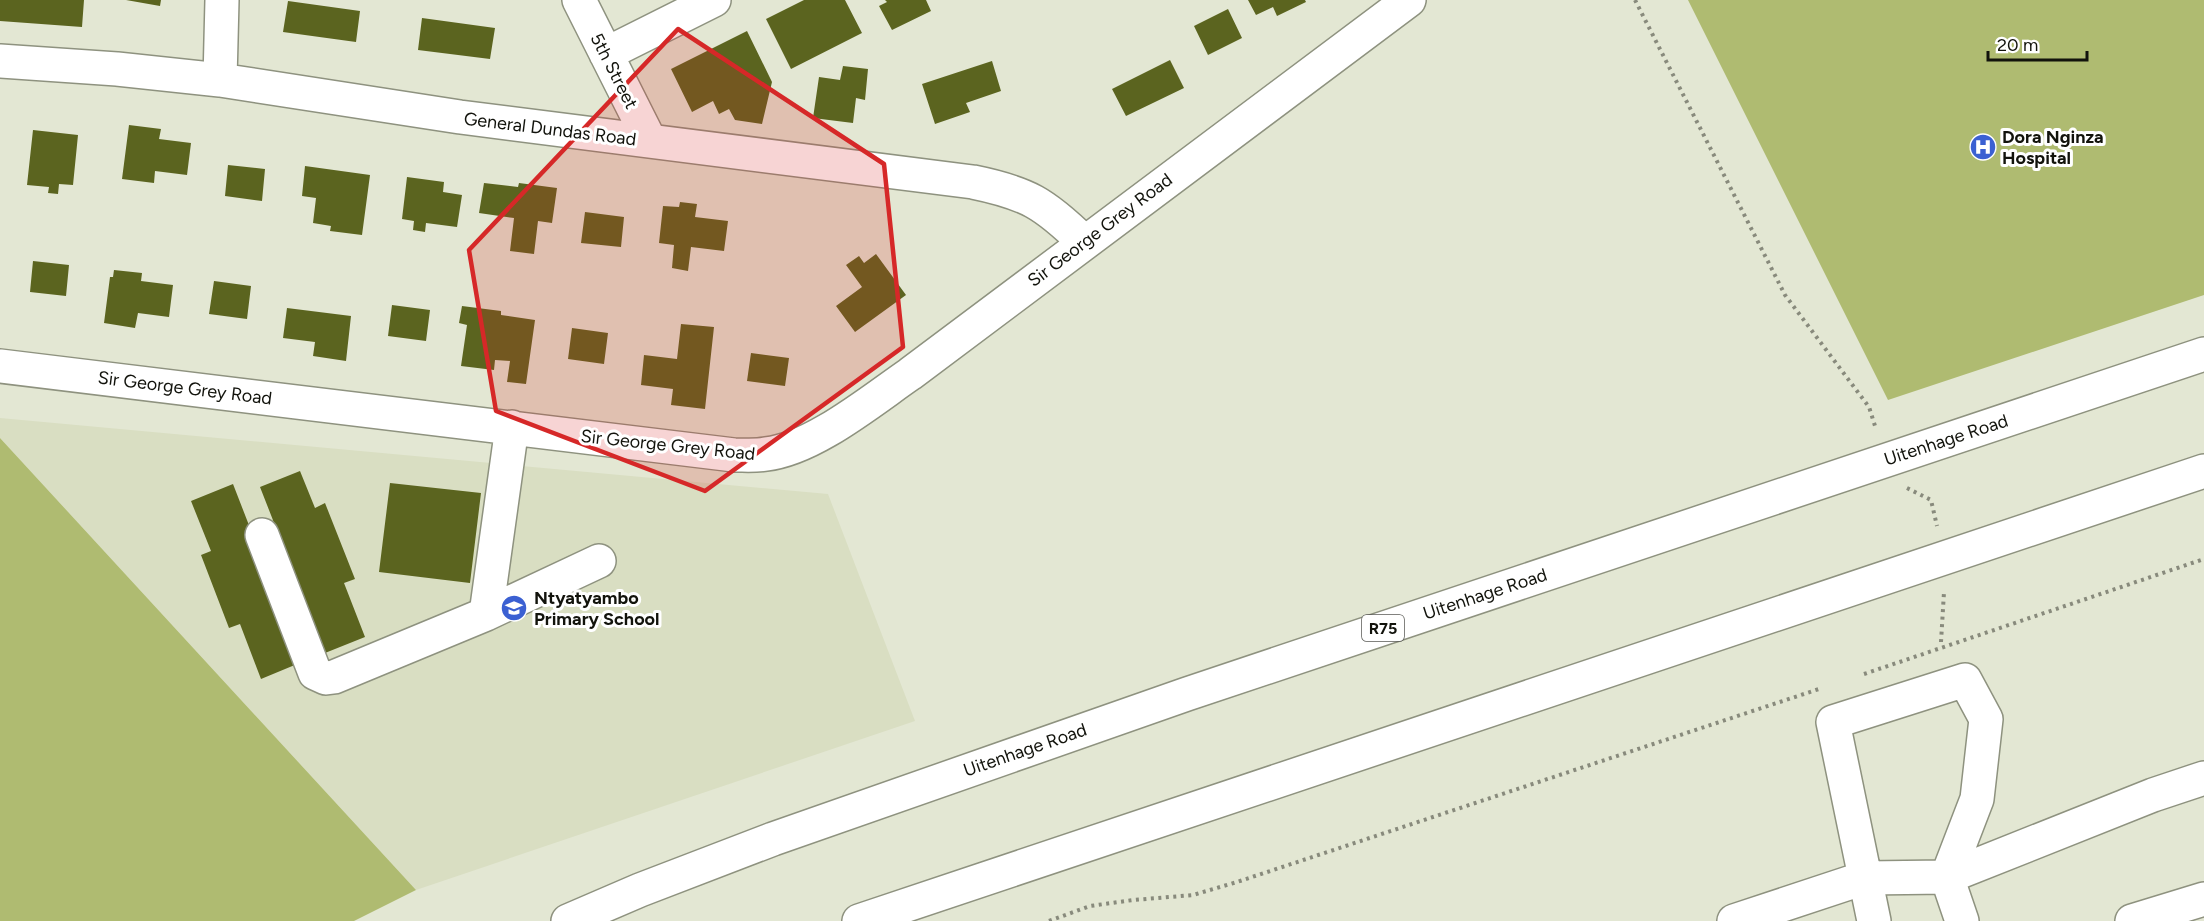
<svg xmlns="http://www.w3.org/2000/svg" width="2204" height="921" font-family="Figtree,sans-serif">
  <style>
    .built { fill: #d9dec2 }
    .green { fill: #afbb71 }
    .building { fill: #5b641f }
    .lines { fill: none; stroke-linecap: round; stroke-linejoin: round }
    .minor-casing { stroke: #8e927f; stroke-width: 36 }
    .major-casing { stroke: #8e927f; stroke-width: 36 }
    .path { stroke: #888a7c; stroke-width: 4; stroke-dasharray: 3 4.5; stroke-linecap: butt }
    .minor { stroke: #fff; stroke-width: 33 }
    .major { stroke: #fff; stroke-width: 33 }
    .marked { fill: #d62828; fill-opacity: 0.2; stroke: #d62828; stroke-width: 4.5; stroke-linejoin: round }
    .labels { text-anchor: middle; stroke-width: 6; stroke-linejoin: round; paint-order: stroke }
    .shield { fill: #fff; stroke: #595a55; stroke-width: 1.5 }
    .shield-label { font-size: 16px; font-weight: bold; fill: #12130c }
    .street-label { font-size: 18px; fill: #12130c; stroke: #fff }
    .poi-label { font-size: 18px; font-weight: bold; fill: #12130c; stroke: #fff; text-anchor: start }
  </style>
  <rect width="100%" height="100%" fill="#e3e7d3"/>
  <path class="built" d="M0,418l828,76 87,227 -499,169 -416,-452z"/>
  <path class="green" d="M1688,0h516v295l-316,105z
    M0,438l416,452 -62,31h-354z"/>
  <path class="building" d="M0,0h84l-2,27 -82,-6z
    M126,0h35l-1,6z
    M804,0h41l17,33 -71,36 -25,-50z
    M885,0h41l5,11 -39,19 -13,-24 8,-4z
    M1248,0h57l1,2 -29,14 -4,-9 -17,8z
    M288,1l72,10 -4,31 -73,-10z
    M1228,9l14,29 -34,17 -14,-29z
    M422,18l73,10 -5,31 -72,-9z
    M747,31l25,51 -10,42 -27,-4 -6,-11 -10,5 -6,-13 -21,11 -21,-43z
    M1170,60l14,28 -58,28 -14,-27z
    M992,61l9,30 -35,12 4,9 -35,12 -13,-40z
    M843,66l25,3 -3,31 -9,-2 -3,25 -40,-5 6,-41 21,3z
    M129,125l32,4 -2,10 32,4 -4,32 -32,-4 -1,12 -32,-4z
    M33,130l45,5 -5,50 -14,-1 -1,10 -10,-1 1,-6 -22,-2z
    M228,165l37,4 -3,32 -37,-5z
    M305,166l65,9 -8,60 -32,-4 1,-5 -18,-3 3,-25 -14,-2z
    M407,177l37,5 -1,10 19,3 -5,32 -31,-4 -1,9 -12,-2 1,-9 -12,-2z
    M484,183l34,4 1,-4 38,5 -5,35 -14,-2 -4,33 -24,-3 4,-33 -35,-5z
    M680,202l17,2 -2,13 33,4 -4,30 -33,-4 -3,24 -16,-3 2,-23 -15,-2 4,-37 16,1z
    M585,212l39,5 -3,30 -40,-4z
    M876,254l30,41 -51,37 -19,-26 26,-19 -16,-22 13,-9 5,7z
    M33,261l36,4 -3,31 -36,-4z
    M114,270l28,3 -1,8 32,4 -4,32 -31,-4 -3,15 -31,-5 6,-46h3z
    M214,281l37,5 -4,33 -38,-5z
    M392,305l38,5 -4,31 -38,-5z
    M462,306l39,5v4l34,5 -9,64 -19,-2 3,-21 -15,-1 -1,10 -33,-4 6,-41 -8,-2z
    M287,308l64,8 -5,45 -33,-5 2,-14 -32,-4z
    M681,324l33,3 -9,82 -34,-4 2,-16 -32,-4 3,-30 33,4z
    M572,328l36,5 -4,31 -36,-5z
    M751,353l38,5 -4,28 -38,-5z
    M300,471l15,37 10,-5 30,76 -11,4 21,54 -40,16 -65,-166z
    M390,483l91,10 -11,90 -91,-11z
    M233,484l69,178 -41,17 -21,-55 -11,4 -28,-73 10,-4 -20,-50z"/>
  <g class="lines">
    <defs>
      <path id="minor" d="M579,0l71,141
        M606,54l108,-54
        M0,61l117,8 103,11 240,37 513,65c54,11 71,21 111,60
        M220,80l2,-80
        M0,366l734,89c11,0 22,1 32,-1 47,-5 106,-54 144,-80l499,-374
        M262,535l53,138 11,5 8,-1 152,-63 113,-53
        M486,614l26,-187
        M1734,921l130,-43 83,-1 206,-82 51,-17
        M1874,921l-41,-199 132,-42 21,39 -9,80 -30,78 15,44
        M2132,921l72,-22"/>
      <path id="major" d="M568,921l72,-31 133,-51 414,-145 1017,-340
        M859,921l1345,-450"/>
    </defs>
    <use href="#minor" class="minor-casing"/>
    <use href="#major" class="major-casing"/>
    <path class="path" d="M1635,0l150,295 84,112 7,22
      M1907,488l24,12 6,26
      M1941,642l3,-50
      M1864,674l340,-115
      M1049,921l41,-15 43,-6 60,-5 44,-13 585,-194"/>
    <use href="#minor" class="minor"/>
    <use href="#major" class="major"/>
  </g>
  <path class="marked" d="M678,29l206,135 19,183 -198,144 -209,-80 -27,-161z"/>
  <defs>
    <symbol id="hospital-disc" viewBox="-11 -11 22 22"><circle r="9.5" fill="#3b60d2" stroke="#fff"/><path d="M-5-5h3v3.5h4V-5h3V5h-3V1.5h-4V5h-3Z" fill="#fff"/></symbol>
    <symbol id="school-disc" viewBox="-11 -11 22 22"><circle r="9.5" fill="#3b60d2" stroke="#fff"/><path d="M0-5L7-2L0 1L-7-2ZM-4 1L0 2.5L4 1V4Q0 6-4 4Z" fill="#fff"/></symbol>
  </defs>
  <g fill-rule="evenodd">
    <use href="#hospital-disc" x="1968" y="132" width="30" height="30"/>
    <use href="#school-disc" x="499" y="593" width="30" height="30"/>
  </g>
  <g class="labels">
    <rect class="shield" x="1362" y="615" width="42" height="26" rx="4.5"/>
    <g class="shield-label">
      <text x="1383" y="634">R75</text>
    </g>
    <g class="street-label">
      <text transform="translate(614 71) rotate(63)" y="6">5th Street</text>
      <text transform="translate(550 129) rotate(7)" y="6">General Dundas Road</text>
      <text transform="translate(1100 230) rotate(-37)" y="6">Sir George Grey Road</text>
      <text transform="translate(185 388) rotate(7)" y="6">Sir George Grey Road</text>
      <text transform="translate(1946 440) rotate(-18)" y="6">Uitenhage Road</text>
      <text transform="translate(668 445) rotate(6)" y="6">Sir George Grey Road</text>
      <text transform="translate(1485 594) rotate(-18)" y="6">Uitenhage Road</text>
      <text transform="translate(1025 750) rotate(-19)" y="6">Uitenhage Road</text>
    </g>
    <g class="poi-label">
      <text x="2002" y="143">Dora Nginza<tspan x="2002" dy="21">Hospital</tspan></text>
      <text x="534" y="604">Ntyatyambo<tspan x="534" dy="21">Primary School</tspan></text>
    </g>
  </g>
  <path d="M1988 51v9h99v-9" fill="none" stroke="#12130c" stroke-width="3"/>
  <text x="1997" y="51" font-size="18" fill="#12130c" stroke="#ffffff" stroke-width="4.5" paint-order="stroke">20 m</text>
</svg>
